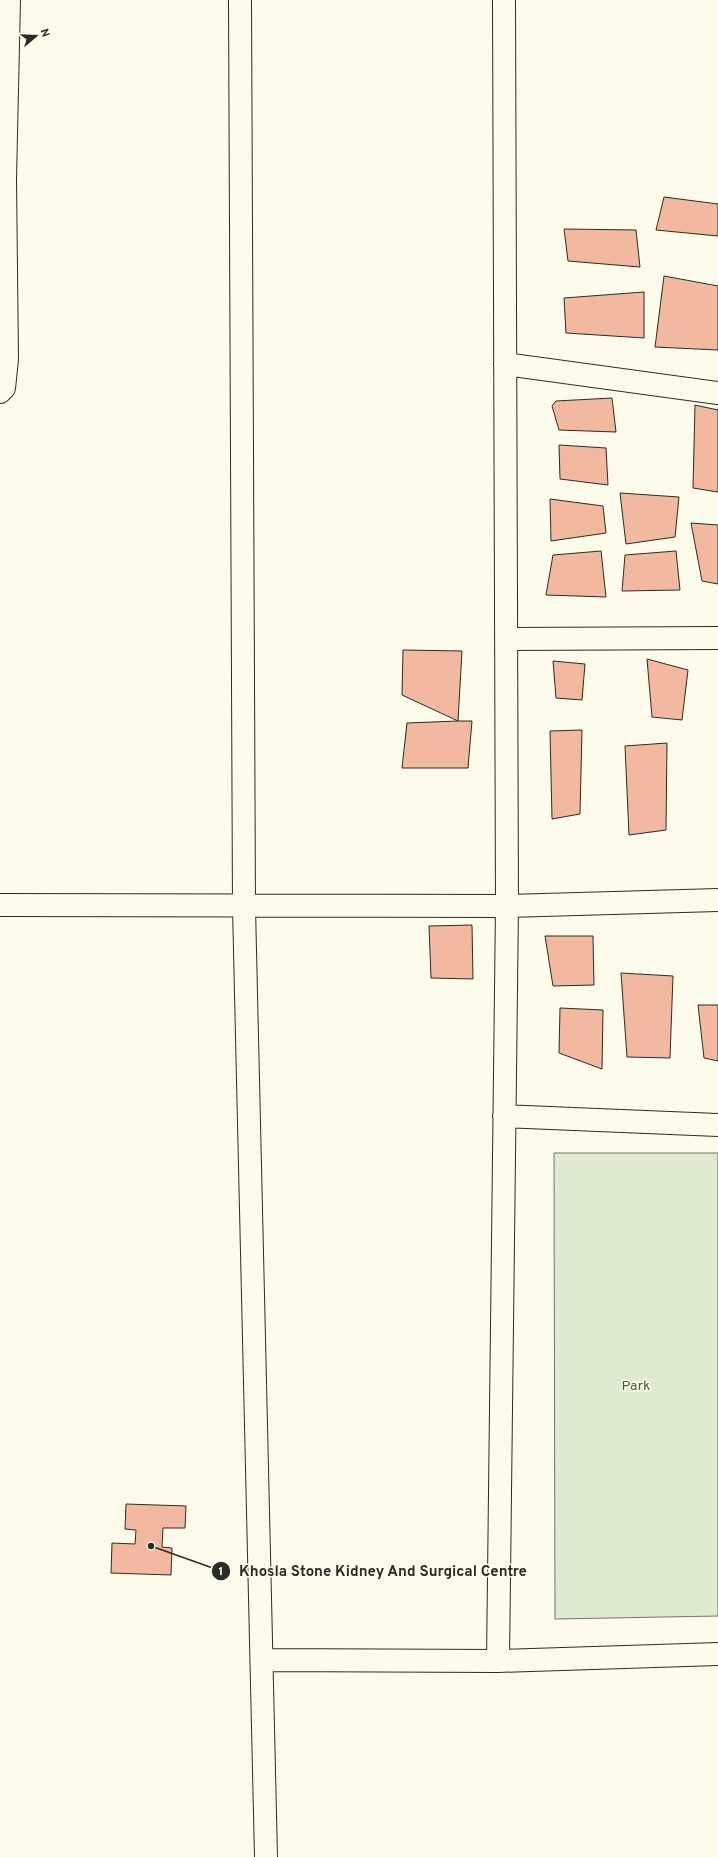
<svg xmlns="http://www.w3.org/2000/svg" width="718" height="1857" font-family="Overpass,sans-serif">
  <style>
    .green { fill: #deebd1; stroke: #74746e }
    .building { fill: #f2b8a0; stroke: #2b2b2b }
    .lines { fill: none; stroke-linecap: round; stroke-linejoin: round }
    .minor-casing { stroke: #2b2b2b; stroke-width: 24 }
    .minor { stroke: #fdfbea; stroke-width: 22 }
    .labels { text-anchor: middle; stroke-width: 3; stroke-linejoin: round; paint-order: stroke }
    .park-label { font-size: 14px; fill: #34623c; stroke: #fdfbea }
    .leader { fill: none; stroke: #2b2b2b; stroke-width: 1.5 }
    .callout-dot { fill: #2b2b2b; stroke: #fdfbea; stroke-width: 1.5 }
    .mark-label { font-size: 12px; text-anchor: middle; font-weight: bold; fill: #fff }
    .callout-label { font-size: 15px; text-anchor: middle; font-weight: bold; fill: #2b2b2b; stroke: #fdfbea; stroke-width: 3; stroke-linejoin: round; paint-order: stroke }
  </style>
  <rect width="100%" height="100%" fill="#fdfbea"/>
  <path class="green" d="M554,1153h164v463l-163,3z"/>
  <path class="building" d="M664,197l54,7v32l-62,-6z
    M564,229l72,1 4,37 -72,-6z
    M664,276l54,10v64l-63,-3z
    M644,292v46l-78,-5 -2,-35z
    M612,398l4,34 -57,-2 -7,-24 4,-5z
    M695,405l23,5v82l-25,-4z
    M559,445l47,3 2,37 -48,-6z
    M620,493l59,4 -4,40 -49,7z
    M550,499l53,7 3,27 -55,8z
    M691,523l27,2v59l-16,-3z
    M601,551l5,46 -60,-2 7,-40z
    M676,551l4,39 -58,1 3,-36z
    M403,650l59,1 -4,70 -56,-26z
    M647,659l41,11 -6,50 -30,-3z
    M553,661l32,3 -3,36 -26,-2z
    M458,721h14l-4,47h-66l5,-45z
    M582,730l-2,84 -28,5 -2,-88z
    M667,743l-1,87 -37,5 -4,-89z
    M472,925l1,54 -42,-1 -2,-52z
    M545,936h48l1,49 -41,1z
    M621,973l52,3 -3,82 -43,-1z
    M698,1005h20v56l-14,-3z
    M560,1008l43,2 -1,59 -43,-16z
    M126,1504l60,2 -1,22h-22l-1,19 10,1 -1,27 -60,-2 1,-30 23,1 1,-14 -11,-1z"/>
  <g class="lines">
    <defs>
      <path id="minor" d="M240,0l4,907 22,950
        M505,364l213,29
        M0,392l4,-4 3,-29 -2,-180 4,-179
        M507,639l211,-1
        M0,905l507,1 211,-6
        M504,1116l214,9
        M262,1660l236,1 220,-7
        M498,1661l9,-755 -3,-906"/>
    </defs>
    <use href="#minor" class="minor-casing"/>
    <use href="#minor" class="minor"/>
  </g>
  <g class="labels">
    <g class="park-label">
      <text x="636" y="1390">Park</text>
    </g>
  </g>
  <path class="leader" d="M151 1546L221 1571"/>
  <g class="callout-dot">
    <circle cx="151" cy="1546" r="4"/>
    <circle cx="221" cy="1571" r="10"/>
  </g>
  <g class="mark-label">
    <text x="221" y="1575">1</text>
  </g>
  <g class="callout-label">
    <text x="383" y="1576">Khosla Stone Kidney And Surgical Centre</text>
  </g>
  <g transform="translate(36 36) rotate(71)" stroke="#fdfbea" stroke-width="3" paint-order="stroke">
  <path d="M0-3L7 15L0 10L-7 15Z" fill="#2b2b2b"/>
  <text y="-6" font-size="11" font-weight="bold" text-anchor="middle" fill="#2b2b2b">N</text>
  </g>
</svg>
